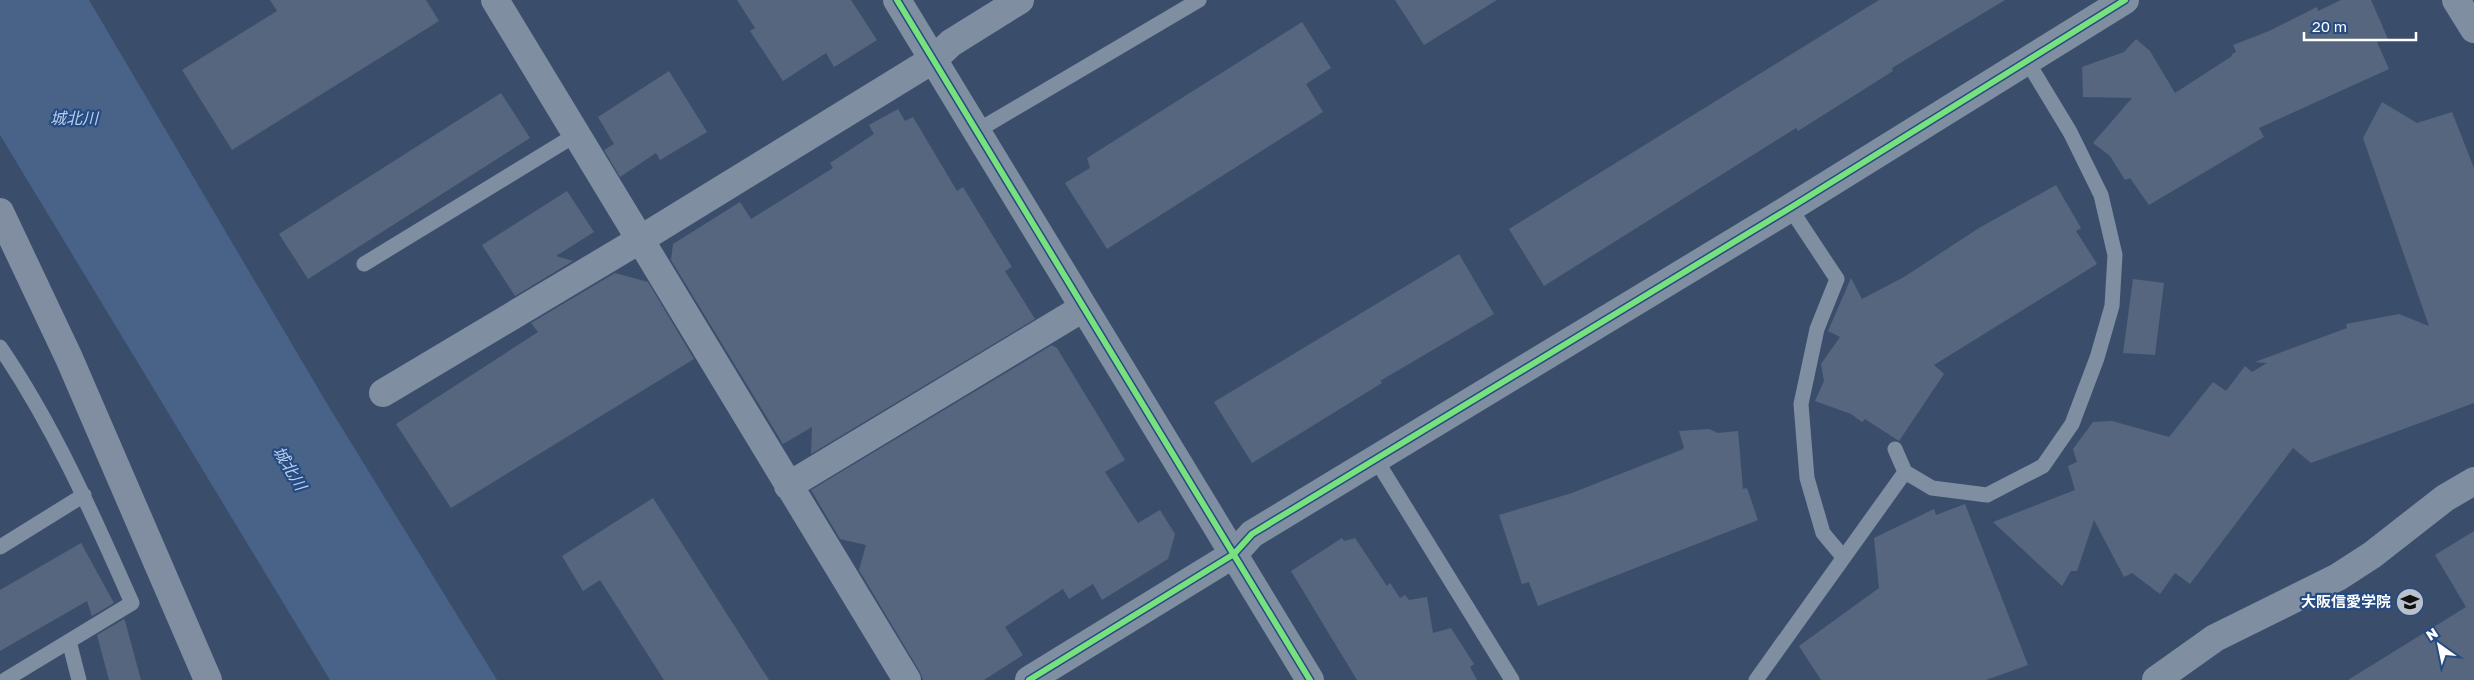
<svg xmlns="http://www.w3.org/2000/svg" width="2474" height="680" font-family="'Golos Text','Noto Sans JP',sans-serif">
  <style>
    .water { fill: #496288 }
    .building { fill: #56667e }
    .lines { fill: none; stroke-linecap: round; stroke-linejoin: round }
    .service { stroke: #808ea2; stroke-width: 15 }
    .minor { stroke: #808ea2; stroke-width: 28 }
    .motorway { stroke: #818ea2; stroke-width: 28 }
    .cycleway-casing { stroke: #264b80; stroke-width: 9 }
    .cycleway { stroke: #77e17e; stroke-width: 6 }
    .labels { text-anchor: middle; stroke-width: 4.5; stroke-linejoin: round; paint-order: stroke }
    .poi-label { font-size: 15px; font-weight: bold; fill: #fff; stroke: #264b80; text-anchor: end }
    .water-label { font-size: 16px; font-style: italic; fill: #b9cfee; stroke: #264b80 }
  </style>
  <rect width="100%" height="100%" fill="#3a4e6c"/>
  <path class="water" d="M0,0h89l240,407 168,273h-167l-330,-545z"/>
  <path class="building" d="M270,0h156l13,21 -207,129 -50,-80 95,-59z
    M737,0h114l26,40 -43,27 -8,-14 -43,28 -33,-50 5,-3z
    M1395,0h102l-73,45z
    M1879,0h126l-113,68 1,3 -95,60 -2,-3 -252,158 -35,-57z
    M2341,0h30l17,39 -11,3 12,27 -130,59 5,9 -115,68 -19,-27 -5,2 -15,-24 -17,-13 39,-45 -49,-1 -1,-30 42,-15 12,-13 14,12 25,42 57,-37v-2l4,-2 -3,-7 36,-14 48,-24 1,4z
    M1302,22l29,46 -25,16 17,28 -216,137 -42,-66 25,-15 -3,-10z
    M669,71l38,61 -47,28 -4,-7 -36,24 -16,-27 10,-6 -16,-27z
    M501,93l29,45 -222,141 -29,-45z
    M2382,102l35,21 35,-11 22,56v235l-163,60 -18,-15 -103,136 -15,-11 -15,21 -28,-21 -8,4 -30,-57 -17,51h-6l-9,15 -69,-64 82,-32 -7,-24 9,-4 -4,-13 20,-27 19,-1 57,16 44,-55 13,9 19,-25 7,6 15,-9 -12,-1 92,-34 -1,-4 53,-10 30,12 -66,-188z
    M898,109l7,12 8,-4 44,74 6,-4 49,80 -7,4 30,48 -224,135 1,-27 -29,17 -112,-184 2,-16 67,-42 11,17 82,-51 -3,-5 44,-29 -5,-9z
    M2056,185l25,43 -5,3 21,33 -163,101 10,9 -45,67 -34,-22 -3,3 -11,-8 -36,-13 9,-20 -3,-17 19,-27 -12,-6 23,-53 11,21 42,-22 75,-49z
    M567,191l27,41 -38,24 17,5 -58,35 -33,-51z
    M1459,254l35,60 -114,67 2,2 -130,80 -38,-61z
    M615,273l33,9 46,77 -243,149 -55,-84 142,-92 -7,-9z
    M2133,279l31,4 -9,72 -32,-2z
    M1052,345l5,3 68,112 -20,12 33,51 22,-13 15,24 -7,25 -66,41 -9,-16 -24,15 -6,-10 -58,38 18,28 -39,25h-61l-3,-8 -61,-102 7,-25 -26,-6 -29,-49z
    M1709,429l9,4 20,-2 5,58 4,-1 11,32 -220,86 -9,-24 -7,2 -23,-69 73,-22 109,-43 3,-2 -5,-17z
    M653,498l116,182h-105l-64,-100 -17,11 -21,-35z
    M1965,504l63,161 -42,15h-165l-22,-34 80,-58 -5,-50 60,-29 2,6z
    M2474,531v149h-126l118,-73 -31,-52z
    M1342,538l2,3 11,-3 32,48 3,-3 10,15 5,-3 4,5 18,-3 6,36 18,-5 23,36 -4,3 7,13h-120l-66,-109z
    M81,543l33,60 -22,13 -5,-15 -87,50v-61z
    M124,619l1,2 16,59h-32l-12,-45z"/>
  <g class="lines">
    <path class="service" d="M975,132l224,-132
      M1790,208l47,71 -20,50 -16,75 6,74 16,55 20,24
      M364,264l213,-130
      M0,347c54,79 93,168 132,256l-127,77
      M1895,449l10,23 27,16 55,7 56,-29 29,-42 25,-66 15,-52 3,-51 -14,-60 -31,-63 -43,-71
      M1375,458l137,222
      M0,547l84,-52
      M69,641l10,39
      M1756,680l149,-208"/>
    <path class="minor" d="M495,0l412,680
      M897,0l413,680
      M2456,0l18,29
      M383,393l258,-154 293,-180 17,-16 69,-43
      M788,486l295,-178
      M1029,680l205,-126 18,-20 538,-326 335,-208
      M2156,680l59,-42 123,-61 34,-22 73,-57 29,-17"/>
    <path class="motorway" d="M0,212l69,146 139,322"/>
    <defs>
      <path id="cycleway" d="M897,0l413,680
        M1029,680l205,-126 18,-20 538,-326 335,-208"/>
    </defs>
    <use href="#cycleway" class="cycleway-casing"/>
    <use href="#cycleway" class="cycleway"/>
  </g>
  <defs>
    <symbol id="school-disc" viewBox="-11 -11 22 22"><circle r="9.5" fill="#bac1cc" stroke="#264b80"/><path d="M0-5L7-2L0 1L-7-2ZM-4 1L0 2.5L4 1V4Q0 6-4 4Z" fill="#111"/></symbol>
  </defs>
  <g fill-rule="evenodd">
    <use href="#school-disc" x="2394" y="586" width="32" height="32"/>
  </g>
  <g class="labels">
    <g class="poi-label">
      <text x="2391" y="607">大阪信愛学院</text>
    </g>
    <g class="water-label">
      <text x="74" y="124">城北川</text>
      <text transform="translate(290 468) rotate(59)" y="6">城北川</text>
    </g>
  </g>
  <g transform="translate(2439 645) rotate(327)" stroke="#264b80" stroke-width="4" paint-order="stroke">
  <path d="M0-4L9 19L0 12L-9 19Z" fill="#ffffff"/>
  <text y="-8" font-size="14" font-weight="bold" text-anchor="middle" fill="#ffffff">N</text>
  </g>
  <path d="M2304 32v8h112v-8" fill="none" stroke="#ffffff" stroke-width="2.5"/>
  <text x="2312" y="32" font-size="15" fill="#ffffff" stroke="#264b80" stroke-width="4" paint-order="stroke">20 m</text>
</svg>
